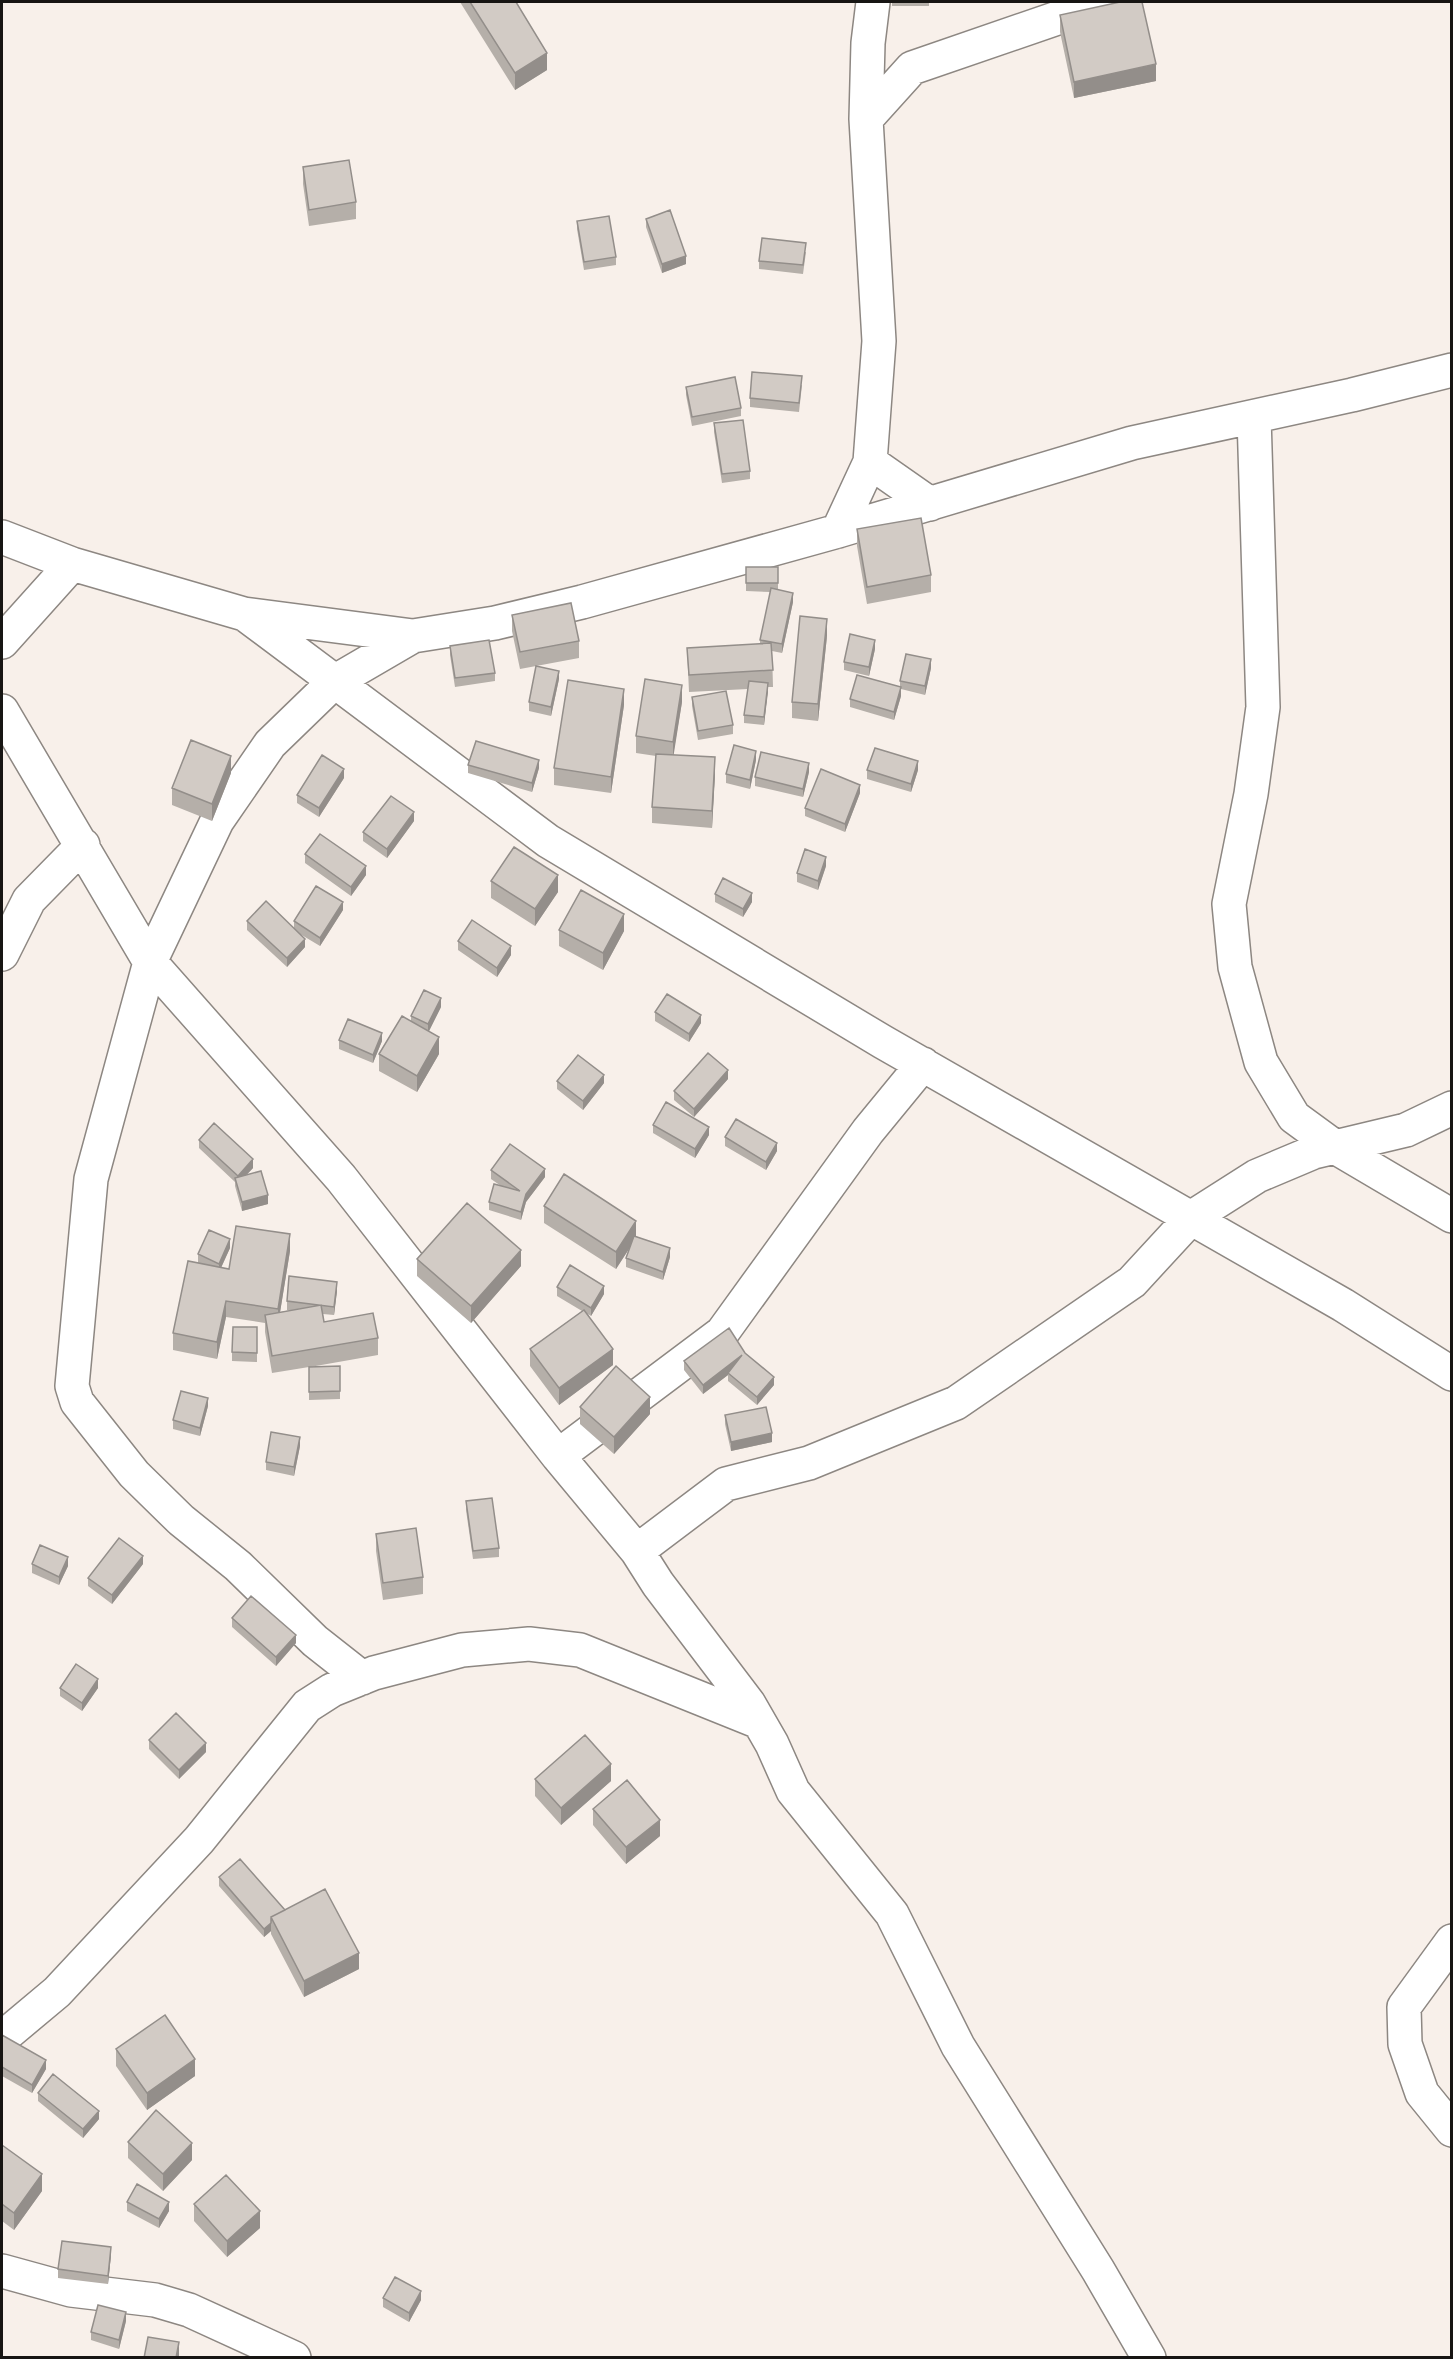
<svg xmlns="http://www.w3.org/2000/svg" width="1453" height="2359" font-family="'Fira Sans Condensed',sans-serif">
  <style>
    .lines { fill: none; stroke-linecap: round; stroke-linejoin: round }
    .minor-casing { stroke: #8d8782; stroke-width: 36 }
    .minor { stroke: #fff; stroke-width: 33 }
    .wall { fill: #b5afa9 }
    .shaded-wall { fill: #938e8a }
    .building { fill: #d2cbc5; stroke: #938e8a; stroke-width: 1.5 }
  </style>
  <rect width="100%" height="100%" fill="#f8f0ea"/>
  <g class="lines">
    <defs>
      <path id="minor" d="M866,119l46,-51 192,-66
        M1254,417l9,290 -12,87 -22,110 6,63 26,95 33,55 41,30 117,69
        M870,462l60,42
        M838,531l32,-69 9,-121 -13,-222 2,-76 5,-41
        M2,537l70,27 172,50 169,22 82,-13 87,-21 256,-71 294,-88 220,-48 100,-25
        M246,615l302,226 335,201 460,263 109,69
        M2,642l70,-78
        M2,711l148,251 191,216 217,278 79,95 21,33 91,120 23,40 21,47 99,123 66,132 140,224 51,88
        M2,954l27,-54 54,-55
        M558,1456l164,-123 146,-202 55,-67
        M637,1551l89,-67 83,-21 147,-60 176,-121 59,-64 66,-42 57,-24 92,-22 46,-22
        M362,1678l-47,-37 -77,-75 -57,-46 -47,-46 -57,-72 -5,-16 19,-207 59,-217 67,-141 53,-77 64,-62 79,-46
        M1452,1941l-48,66 1,37 17,49 30,37
        M2,2038l55,-46 142,-152 108,-134 25,-16 42,-17 88,-23 67,-6 51,6 179,72
        M2,2271l69,19 84,10 34,10 105,48"/>
    </defs>
    <use href="#minor" class="minor-casing"/>
    <use href="#minor" class="minor"/>
  </g>
  <path class="wall" d="M460,2h56l31,68 -32,20z
    M892,2h37v4h-37z
    M1060,15l96,66 -82,17 -14,-66z
    M303,167l53,35v17l-47,7 -6,-42z
    M646,219l40,45 -24,9 -16,-46z
    M577,221l39,36v8l-32,5 -7,-41z
    M806,252l-3,22 -44,-5v-8z
    M802,385l-3,27 -49,-5v-9z
    M686,387l55,21v8l-49,10 -6,-31z
    M714,423l36,48v8l-28,4 -8,-51z
    M857,529l74,46v17l-64,12 -10,-58z
    M746,567h32v23l15,12 -11,51 -10,-2 1,36h-5l-4,38 -20,-2v-8l4,-26 -59,3 -2,-44 73,-4v-4l11,-48 -25,-1z
    M512,615l67,26v17l-59,11 -8,-38z
    M827,636l-9,85 -26,-3v-16z
    M450,646l45,27v8l-40,6 -5,-32z
    M875,649l-6,27 -25,-6v-8z
    M931,668l-6,27 -24,-6v7l-7,24 -44,-13v-8l50,-12v-6z
    M559,679l-8,37 -22,-5v-9z
    M692,697l41,28v9l-35,6 -6,-34z
    M682,702l-9,53 42,19 -3,54 -60,-5v-16l4,-51 -20,-3v-17z
    M624,705l-13,88 -57,-8v-17z
    M756,760l-6,29 -24,-6v-9z
    M468,765l71,3 -7,24 -64,-19z
    M867,770h51l-7,22 -44,-13z
    M809,772l-6,25 -48,-11v-9z
    M231,773l-19,48 -40,-16v-17z
    M344,778l-25,39 -22,-14v-8z
    M860,793l-15,39 -40,-16v-8z
    M414,821l-27,37 -24,-17v-9z
    M305,854l61,21 -15,21 -46,-33z
    M826,866l-8,24 -21,-8v-9z
    M491,881l67,11 -23,34 -44,-28z
    M715,894l37,8 -9,15 -28,-15z
    M343,910l-23,36 -20,-12 5,13 -18,20 -40,-37v-9l47,7v-7z
    M559,930l65,1 -21,39 -44,-24z
    M458,941l53,14 -14,22 -39,-27z
    M441,1007l-12,24 10,23 -22,38 -38,-21v-17l32,-33v-5z
    M655,1012l46,11 -12,19 -34,-21z
    M339,1040l43,1 -9,22 -34,-14z
    M728,1079l-34,38 -20,-17v-9z
    M557,1081l47,2 -21,27 -26,-21z
    M653,1125l56,10 -14,23 -42,-25z
    M725,1137l52,14 -11,19 -41,-24z
    M199,1140l54,28 -6,6 21,30 -26,7 -7,-25v-4l-36,-34z
    M491,1170l54,7 -19,25 -5,18 -32,-10v-8l12,-16 -10,-7z
    M544,1206l92,30 34,21 -7,23 -37,-13v-9l3,-9 -13,20 -72,-46z
    M230,1248l-9,20 8,1 61,-18 -10,61 11,-2h-4v-9l50,-10 -3,24 -11,-1 1,8 54,16v17l-68,12 30,24v8l-31,1v-33l-37,6 -7,-41v-9l-39,-6 -9,42 -44,-9v-17l25,-70v-9z
    M417,1259l104,7 -50,57 -54,-47z
    M557,1287l47,7 -13,22 -3,-2 25,51 -54,40 -29,-39v-17l52,-38 -25,-15z
    M257,1327v35l-25,-1v-9z
    M745,1353l29,32 -17,20 -29,-24v-6l-25,19 -19,-24v-9z
    M208,1406l-8,30 -27,-7v-9z
    M580,1407l70,7 -36,40 -34,-30z
    M725,1415l47,27 -41,9 -6,-27z
    M300,1446l-6,30 -28,-6v-8z
    M466,1501l33,47v9l-26,2 -7,-49z
    M376,1534l47,43v17l-40,6 -7,-49z
    M32,1564l36,2 -9,19 -27,-12z
    M143,1564l-31,40 -24,-18v-8z
    M232,1618l64,25 -20,23 -44,-39z
    M60,1688h38l-16,23 -22,-15z
    M149,1740l57,12 -27,27 -30,-30z
    M535,1779l76,2 -50,44 -26,-29z
    M593,1809l67,27 -34,28 -33,-39z
    M219,1877l66,33 74,59 -55,28 -33,-63v-3l-7,6 -45,-51z
    M2,2035l44,34 -14,24 -30,-17z
    M116,2049l79,27 -48,34 -31,-44z
    M38,2093l61,26 -16,19 -45,-37z
    M128,2142l64,18 -29,31 -35,-33z
    M2,2145l40,46 -28,39 -12,-9z
    M127,2202l42,9 -10,17 -32,-17z
    M194,2204l66,24 -33,29 -33,-36z
    M111,2255l-3,29 -50,-6v-9z
    M383,2298l38,2 -12,22 -26,-15z
    M126,2321l-7,28 -28,-9v-8z"/>
  <path class="shaded-wall" d="M547,53v17l-32,20v-17z
    M1156,64v17l-82,17v-16z
    M686,256v8l-24,9v-9z
    M793,593v9l-11,51v-9z
    M827,619v17l-9,85v-17z
    M875,640v9l-6,27v-9z
    M931,659v9l-6,27v-9z
    M559,671v8l-8,37v-9z
    M768,683v9l-4,33v-8z
    M682,685v17l-9,57v-17z
    M901,687v9l-7,24v-8z
    M624,689v16l-13,88v-16z
    M756,751v9l-6,29v-9z
    M231,756v17l-19,48v-17z
    M715,757v17l-3,54v-17z
    M539,760v8l-7,24v-9z
    M918,761v9l-7,22v-8z
    M809,763v9l-6,25v-8z
    M344,769v9l-25,39v-9z
    M860,785v8l-15,39v-8z
    M414,812v9l-27,37v-9z
    M826,857v9l-8,24v-9z
    M366,866v9l-15,21v-9z
    M558,875v17l-23,34v-17z
    M752,893v9l-9,15v-8z
    M343,902v8l-23,36v-8z
    M624,914v17l-21,39v-17z
    M305,939v8l-18,20v-9z
    M511,946v9l-14,22v-9z
    M441,998v9l-13,26v-9z
    M701,1015v8l-12,19v-8z
    M382,1033v8l-9,22v-8z
    M439,1037v17l-22,38v-16z
    M728,1070v9l-34,38v-8z
    M604,1075v8l-21,27v-9z
    M709,1127v8l-14,23v-9z
    M777,1143v8l-11,19v-8z
    M253,1159v9l-15,16v-8z
    M545,1169v8l-19,25 -5,18v-8l5,-18z
    M268,1195v9l-26,7v-9z
    M636,1221v17l-20,31v-17z
    M290,1234v17l-12,74v-16z
    M230,1239v9l-11,24v-8z
    M670,1248v9l-7,23v-8z
    M521,1250v16l-50,57v-17z
    M337,1282v9l-3,24v-8z
    M604,1286v8l-13,22v-8z
    M226,1301v16l-9,42v-17z
    M613,1349v16l-54,40v-17z
    M742,1355l-14,18v2l-25,19v-9z
    M774,1377v8l-17,20v-8z
    M650,1397v17l-36,40v-17z
    M208,1398v8l-8,30v-8z
    M772,1433v9l-41,9v-9z
    M300,1437v9l-6,30v-9z
    M143,1556v8l-31,40v-9z
    M68,1557v9l-9,19v-8z
    M296,1635v8l-20,23v-9z
    M98,1679v9l-16,23v-8z
    M206,1743v9l-27,27v-9z
    M611,1764v17l-50,44v-17z
    M660,1820v16l-34,28v-17z
    M271,1923v8l-7,6v-8z
    M359,1953v16l-55,28v-16z
    M195,2059v17l-48,34v-17z
    M46,2060v9l-14,24v-8z
    M99,2111v8l-16,19v-9z
    M192,2143v17l-29,31v-17z
    M42,2174v17l-28,39v-17z
    M169,2202v9l-10,17v-9z
    M260,2211v17l-33,29v-16z
    M111,2247v8l-3,29v-8z
    M421,2291v9l-12,22v-9z
    M126,2312v9l-7,28v-9z
    M179,2342v16h-3z"/>
  <path class="building" d="M470,2h46l31,51 -32,20z
    M1120,2h22l14,62 -82,18 -14,-67z
    M349,160l7,42 -47,8 -6,-43z
    M670,210l16,46 -24,8 -16,-45z
    M609,216l7,41 -32,5 -7,-41z
    M762,238l44,5 -3,22 -44,-4z
    M752,372l50,4 -3,27 -49,-5z
    M735,377l6,31 -49,9 -6,-30z
    M743,420l7,51 -28,3 -8,-51z
    M921,518l10,57 -64,12 -10,-58z
    M746,567h32v16h-32z
    M771,588l22,5 -11,51 -22,-4z
    M571,603l8,38 -59,11 -8,-37z
    M800,616l27,3 -9,85 -26,-2z
    M850,634l25,6 -6,27 -25,-5z
    M489,640l6,33 -40,5 -5,-32z
    M771,643l2,27 -84,5 -2,-27z
    M906,654l25,5 -6,27 -25,-5z
    M536,666l23,5 -8,36 -22,-5z
    M857,675l44,12 -7,25 -44,-13z
    M645,679l37,6 -9,57 -37,-6z
    M568,680l56,9 -13,88 -57,-9z
    M749,681l19,2 -4,34 -20,-2z
    M726,691l7,34 -35,6 -6,-34z
    M191,740l40,16 -19,48 -40,-16z
    M476,741l63,19 -7,23 -64,-18z
    M734,745l22,6 -6,29 -24,-6z
    M875,748l43,13 -7,23 -44,-14z
    M761,752l48,11 -6,26 -48,-12z
    M656,754l59,3 -3,54 -60,-4z
    M322,755l22,14 -25,39 -22,-13z
    M821,769l39,16 -15,39 -40,-16z
    M391,796l23,16 -27,37 -24,-17z
    M320,834l46,32 -15,21 -46,-33z
    M514,847l44,28 -23,34 -44,-28z
    M805,849l21,8 -8,24 -21,-8z
    M723,878l29,15 -9,16 -28,-15z
    M316,886l27,16 -23,36 -26,-17z
    M581,890l43,24 -21,39 -44,-23z
    M266,901l39,38 -18,19 -40,-37z
    M472,920l39,26 -14,22 -39,-27z
    M424,990l17,8 -13,26 -17,-8z
    M667,994l34,21 -12,19 -34,-22z
    M402,1016l37,21 -22,39 -38,-22z
    M348,1019l34,14 -9,22 -34,-15z
    M708,1053l20,17 -34,39 -20,-18z
    M578,1055l26,20 -21,26 -26,-20z
    M666,1102l43,25 -14,22 -42,-24z
    M736,1119l41,24 -11,19 -41,-25z
    M214,1123l39,36 -15,17 -39,-36z
    M510,1144l35,25 -19,25 -5,18 -32,-10 5,-18 26,7 -29,-21z
    M261,1171l7,24 -26,7 -7,-24z
    M564,1174l72,47 -20,31 -72,-46z
    M467,1203l54,47 -50,56 -54,-47z
    M236,1226l54,8 -12,75 -52,-8 -9,41 -44,-9 15,-72 41,8z
    M209,1230l21,9 -11,25 -21,-10z
    M634,1236l36,12 -7,24 -37,-14z
    M570,1265l34,21 -13,22 -34,-21z
    M289,1276l48,6 -3,25 -47,-6z
    M321,1305l3,17 49,-9 5,25 -106,18 -7,-41z
    M584,1310l29,39 -54,39 -29,-39z
    M233,1327h24v26l-25,-1z
    M729,1328l16,25 29,24 -17,20 -29,-24 14,-18 -39,30 -19,-24z
    M340,1366v25l-31,1v-25z
    M616,1366l34,31 -36,40 -34,-30z
    M181,1391l27,7 -8,30 -27,-8z
    M766,1407l6,26 -41,9 -6,-27z
    M271,1432l29,5 -6,30 -28,-5z
    M492,1498l7,50 -26,3 -7,-50z
    M416,1528l7,49 -40,6 -7,-49z
    M119,1538l24,18 -31,39 -24,-17z
    M40,1545l28,12 -9,20 -27,-13z
    M251,1596l45,39 -20,22 -44,-39z
    M76,1664l22,15 -16,24 -22,-15z
    M176,1713l30,30 -27,27 -30,-30z
    M585,1735l26,29 -50,44 -26,-29z
    M627,1780l33,40 -34,27 -33,-38z
    M240,1859l45,51 -14,7v6l-7,6 -45,-52z
    M325,1889l34,64 -55,28 -33,-64z
    M165,2015l30,44 -48,34 -31,-44z
    M2,2035l44,25 -14,25 -30,-18z
    M53,2074l46,37 -16,18 -45,-36z
    M156,2110l36,33 -29,31 -35,-32z
    M2,2145l40,29 -28,39 -12,-9z
    M226,2175l34,36 -33,30 -33,-37z
    M137,2184l32,18 -10,17 -32,-17z
    M62,2241l49,6 -3,29 -50,-7z
    M395,2277l26,14 -12,22 -26,-15z
    M98,2305l28,7 -7,28 -28,-8z
    M148,2337l31,5 -3,16h-32z"/>
  <rect width="1453" height="2359" fill="none" stroke="#171513" stroke-width="6"/>
</svg>
